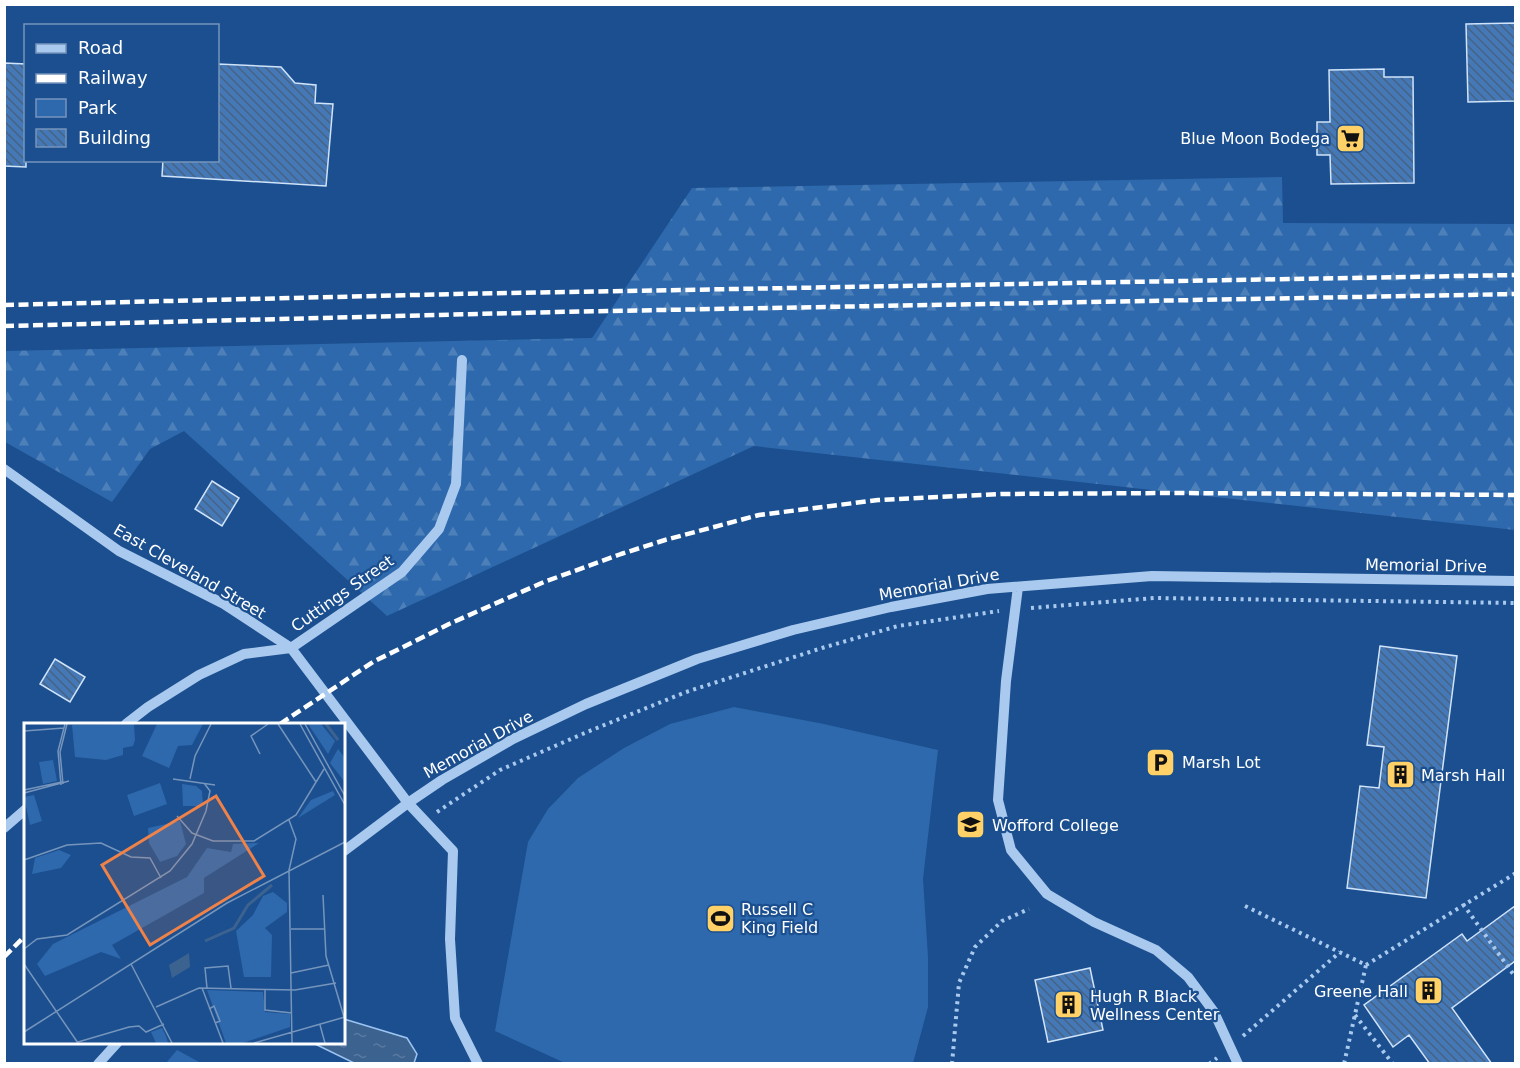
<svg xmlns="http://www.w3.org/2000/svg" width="1520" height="1068" font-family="'DejaVu Sans',sans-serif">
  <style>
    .green { fill: #2e69ad }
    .forest { fill: url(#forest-firs) }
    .water { fill: url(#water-ripples); stroke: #9cc4f0; stroke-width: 1.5 }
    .building { fill: url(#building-back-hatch); stroke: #cfe3fa; stroke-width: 1.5 }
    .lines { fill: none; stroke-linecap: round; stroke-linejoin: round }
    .path { stroke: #a9c9ee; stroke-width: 4; stroke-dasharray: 3 4.5; stroke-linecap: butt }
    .minor { stroke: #a9c9ee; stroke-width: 10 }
    .rail { stroke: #fff; stroke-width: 4.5; stroke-dasharray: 10 4.5; stroke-linecap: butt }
    .labels { text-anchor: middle; stroke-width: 4.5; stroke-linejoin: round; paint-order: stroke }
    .poi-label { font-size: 16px; fill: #fff; stroke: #1b4f8f; text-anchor: start }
    .street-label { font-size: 16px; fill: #fff; stroke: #1b4f8f }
    .inset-river { fill: none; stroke: #3c6290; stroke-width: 3 }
    .inset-road { fill: none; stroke: #7695bc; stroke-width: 1.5 }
    .view { fill: #ee8249; fill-opacity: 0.15; stroke: #ee8249; stroke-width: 3 }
    .inset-edge { fill: none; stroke: #fff; stroke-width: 3 }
  </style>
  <defs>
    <pattern id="forest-firs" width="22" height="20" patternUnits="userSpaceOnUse" patternTransform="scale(1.5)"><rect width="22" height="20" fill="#2e69ad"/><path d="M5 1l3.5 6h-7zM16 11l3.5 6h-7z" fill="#4d80b9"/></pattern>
    <pattern id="water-ripples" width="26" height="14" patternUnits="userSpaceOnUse" patternTransform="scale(1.5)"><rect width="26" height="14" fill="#3c6290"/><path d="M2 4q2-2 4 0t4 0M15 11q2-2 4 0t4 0" fill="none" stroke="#597aa1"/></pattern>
    <pattern id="building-back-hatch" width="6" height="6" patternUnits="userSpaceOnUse" patternTransform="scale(1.5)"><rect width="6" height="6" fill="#4478b7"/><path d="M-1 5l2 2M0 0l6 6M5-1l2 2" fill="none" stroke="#486282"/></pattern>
  </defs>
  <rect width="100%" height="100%" fill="#1b4f8f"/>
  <path class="green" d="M734,707l90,17 114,26 -15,129 5,78v50l-15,56h-348l-70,-32 33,-189 20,-33 30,-31 46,-30 46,-24z
    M177,1050l24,13h-35z"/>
  <path class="forest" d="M1282,177l1,46 232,1v306l-761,-84 -367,170 -203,-185 -34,18 -38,53 -107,-60 -1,-91 588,-13 100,-150z"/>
  <path class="water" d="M344,1019l63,19 10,16 -3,9h-60l-41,-20 31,-1z"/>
  <path class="building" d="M1515,23v78l-47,1 -2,-78z
    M4,63l22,1v103l-22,-1z
    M218,64l63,3 14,16 21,2 -1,18 18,1 -7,82 -164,-10 1,-16h55z
    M1384,69v8h29l1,106 -83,1 -1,-29h-13v-33h13l-1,-52z
    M212,481l27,17 -17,28 -27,-17z
    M1380,646l77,10 -31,242 -79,-10 13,-102 19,2 5,-41 -17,-2z
    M55,659l30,18 -15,25 -30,-18z
    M1515,906v55l-63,47 40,56h-62l-21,-29 -16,12 -29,-42 98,-71 5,7z
    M1090,968l13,62 -55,12 -13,-62z"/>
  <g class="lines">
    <path class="path" d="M1031,608l123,-10 362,5
      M437,812l63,-42 87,-38 99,-40 136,-44 76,-22 101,-15
      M1463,904l53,74
      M1245,906l121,59 -22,99
      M1366,965l150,-92
      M1355,1015l38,49
      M1243,1036l97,-84
      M952,1064l7,-81 16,-36 27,-26 27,-12
      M1209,1064l8,-6"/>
    <path class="minor" d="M4,469l115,82 105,53 67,44 117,155 45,48 -3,88 5,79 23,46
      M1018,587l-12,94 -8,119 13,50 36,44 47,28 62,28 32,27 26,35 24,52
      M126,724l22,-17 51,-32 45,-21 47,-6 111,-76 37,-43 17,-45 6,-124
      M4,828l22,-19
      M344,851l64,-48 34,-23 71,-41 73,-35 111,-45 96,-29 98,-23 96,-18 165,-13 364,5
      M98,1064l20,-22"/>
    <path class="rail" d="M4,305l452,-11 1060,-19
      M4,326l552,-14 960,-18
      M280,724l93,-62 76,-38 95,-42 77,-28 44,-14 94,-25 119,-15 123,-6 167,-1 348,2
      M4,957l22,-22"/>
  </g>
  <defs>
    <symbol id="supermarket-square" viewBox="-11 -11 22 22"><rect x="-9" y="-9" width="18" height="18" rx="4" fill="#ffd166" stroke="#1b4f8f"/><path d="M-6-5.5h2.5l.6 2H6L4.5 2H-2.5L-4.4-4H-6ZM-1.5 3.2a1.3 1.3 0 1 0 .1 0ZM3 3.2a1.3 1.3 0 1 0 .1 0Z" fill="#111"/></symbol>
    <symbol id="parking-square" viewBox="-11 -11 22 22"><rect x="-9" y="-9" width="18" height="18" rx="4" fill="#ffd166" stroke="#1b4f8f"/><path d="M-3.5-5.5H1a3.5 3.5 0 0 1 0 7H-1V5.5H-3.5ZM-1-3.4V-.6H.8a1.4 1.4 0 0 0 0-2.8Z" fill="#111"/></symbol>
    <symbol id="building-square" viewBox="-11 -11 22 22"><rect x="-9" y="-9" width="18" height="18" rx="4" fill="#ffd166" stroke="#1b4f8f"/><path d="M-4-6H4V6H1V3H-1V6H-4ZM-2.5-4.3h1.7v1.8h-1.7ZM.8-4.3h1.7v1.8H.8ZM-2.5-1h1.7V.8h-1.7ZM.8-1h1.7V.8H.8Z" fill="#111"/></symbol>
    <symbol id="university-square" viewBox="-11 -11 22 22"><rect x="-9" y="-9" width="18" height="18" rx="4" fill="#ffd166" stroke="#1b4f8f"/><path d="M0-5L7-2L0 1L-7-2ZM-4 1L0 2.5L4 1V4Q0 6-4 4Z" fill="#111"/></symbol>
    <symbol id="stadium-square" viewBox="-11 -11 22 22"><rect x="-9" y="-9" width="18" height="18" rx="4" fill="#ffd166" stroke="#1b4f8f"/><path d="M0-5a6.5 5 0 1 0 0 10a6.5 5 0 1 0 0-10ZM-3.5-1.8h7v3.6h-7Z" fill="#111"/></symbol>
  </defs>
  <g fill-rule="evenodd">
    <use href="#supermarket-square" x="1334" y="122" width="33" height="33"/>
    <use href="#parking-square" x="1144" y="746" width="33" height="33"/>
    <use href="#building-square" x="1384" y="758" width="33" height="33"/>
    <use href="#university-square" x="954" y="808" width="33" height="33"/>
    <use href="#stadium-square" x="704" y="902" width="33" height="33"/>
    <use href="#building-square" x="1412" y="974" width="33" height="33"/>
    <use href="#building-square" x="1052" y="988" width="33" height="33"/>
  </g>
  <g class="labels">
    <g class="poi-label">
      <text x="1330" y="144" text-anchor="end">Blue Moon Bodega</text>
      <text x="1182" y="768">Marsh Lot</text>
      <text x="1421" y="781">Marsh Hall</text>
      <text x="992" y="831">Wofford College</text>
      <text x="741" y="915">Russell C<tspan x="741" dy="18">King Field</tspan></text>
      <text x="1408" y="997" text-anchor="end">Greene Hall</text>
      <text x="1090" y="1002">Hugh R Black<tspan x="1090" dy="18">Wellness Center</tspan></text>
    </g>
    <g class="street-label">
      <text transform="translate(1426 565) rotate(1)" y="6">Memorial Drive</text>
      <text transform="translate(190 571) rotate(30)" y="6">East Cleveland Street</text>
      <text transform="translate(939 584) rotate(-10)" y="6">Memorial Drive</text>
      <text transform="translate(342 593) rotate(-35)" y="6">Cuttings Street</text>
      <text transform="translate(478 744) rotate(-29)" y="6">Memorial Drive</text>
    </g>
  </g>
  <g transform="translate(24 723)">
    <rect width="321" height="321" fill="#1b4f8f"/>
    <path d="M110,1l1,16 -2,6 -10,2v7l-17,5 -31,-3 -3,-32zM133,1h46l-11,21 -14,1 -9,22 -27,-12zM284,1h13l14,17 -7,13zM314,26l7,9 -1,23 -14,-18zM29,37l4,21 -14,3 -4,-22zM136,60l7,21 -33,12 -7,-21zM158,61l14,2 6,5 1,15h-20zM10,72l8,26 -12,4 -6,-28zM156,98l6,23 -9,12 -17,6 -11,-19 -1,-15zM35,127l12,5 -10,13 -29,6 3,-16zM183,267l56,2 2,20 25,2v13l-47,16h-17zM138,305l4,8 2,7h-12l-5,-11z" fill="#2e69ad"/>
    <path d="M309,68l2,4 -37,23 13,-18zM235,120l-55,35v15l-92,52 9,14 -20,-7 -56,24 -8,-12 16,-20 134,-67 20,-29 24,4 2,-8zM249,169l14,11v9l-22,16 7,7 -1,42h-27l-8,-46 17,-16 10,-19z" fill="#2e69ad"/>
    <path d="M165,230l1,14 -18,11 -3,-13z" fill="#3c6290"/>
    <path class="inset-river" d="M302,1l12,16M181,218l29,-13 14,-23 24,-20"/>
    <path class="inset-road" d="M254,1l38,58M276,1l45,81M281,1l40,72M0,8l40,-3M236,31l-9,-18 17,-12M149,56l42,6M166,56l5,-23 16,-32M39,61l-3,-32 7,-28M37,62l-3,-34 7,-27M0,67l38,-8M0,70l45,-12M153,93l15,17 21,8h41l42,-26 28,-46M265,97l7,19 -7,31 3,173M0,137l43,-15 34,-2 30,14 19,1 11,20M299,172l3,61 18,61M267,206h33M0,226l13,-10 30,-4 103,-64 22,-27 14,-33 4,-20 -6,-8M0,241l54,79M107,241l41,79M267,250l38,-8M178,265l21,55M183,265l-2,-20 23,-2 3,22M241,266v21l27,3M132,284l43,-19 96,2 41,-7M185,286l5,-3 6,15 -5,2M296,302l5,18M0,309l203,-129 118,-61M54,319l51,-15 10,-1 7,6 18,-8M230,320l91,-26"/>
    <path class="view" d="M192,73l48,80 -114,69 -48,-80z"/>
    <rect width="321" height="321" class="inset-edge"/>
  </g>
  <rect width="1520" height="1068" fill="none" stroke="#ffffff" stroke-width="12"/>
  <rect x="24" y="24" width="195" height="138" fill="#1b4f8f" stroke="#7695bc" stroke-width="1.5"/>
  <rect x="36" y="44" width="30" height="9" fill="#a9c9ee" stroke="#7695bc" stroke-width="1.5"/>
  <text x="78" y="54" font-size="18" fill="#ffffff">Road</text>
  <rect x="36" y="74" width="30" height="9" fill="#ffffff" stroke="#7695bc" stroke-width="1.5"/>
  <text x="78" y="84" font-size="18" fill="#ffffff">Railway</text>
  <rect x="36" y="99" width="30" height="18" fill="#2e69ad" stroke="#7695bc" stroke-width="1.5"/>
  <text x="78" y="114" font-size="18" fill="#ffffff">Park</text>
  <rect x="36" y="129" width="30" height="18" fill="url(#building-back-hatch)" stroke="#7695bc" stroke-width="1.5"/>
  <text x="78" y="144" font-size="18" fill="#ffffff">Building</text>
</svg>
